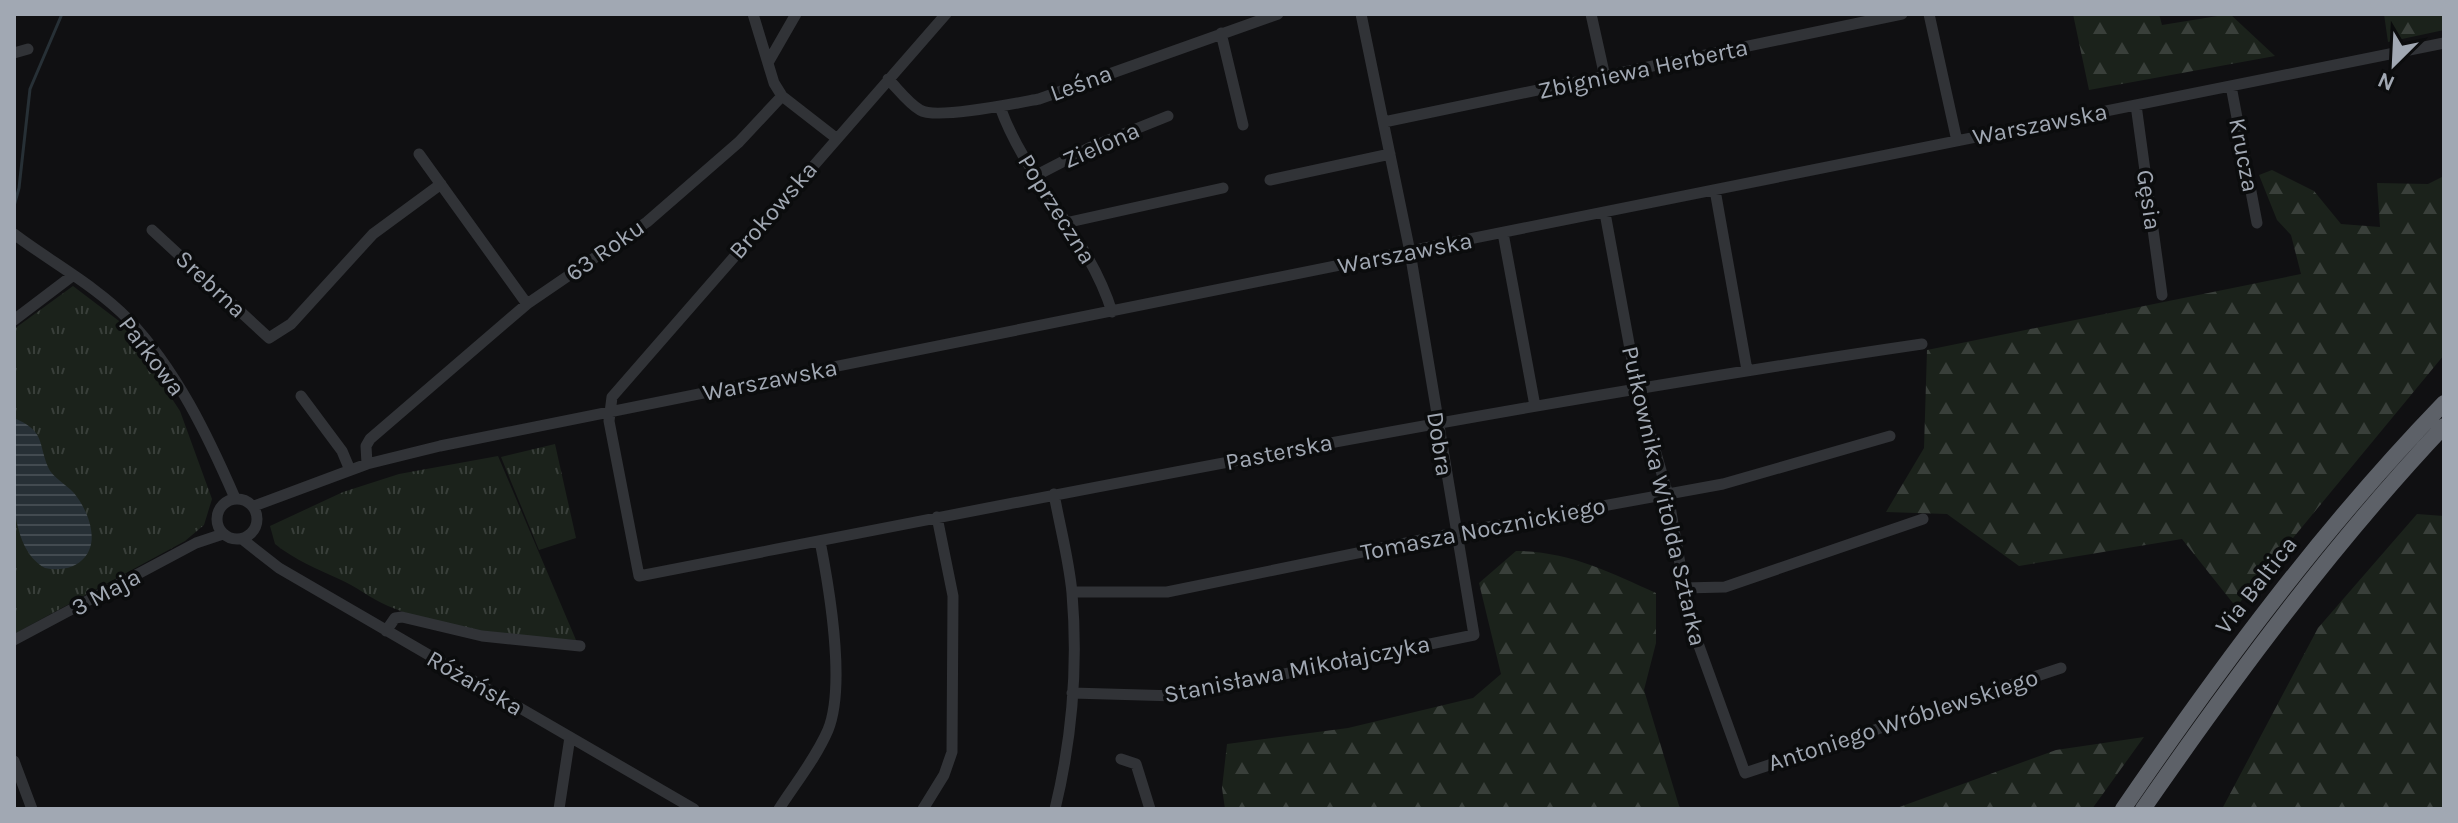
<svg xmlns="http://www.w3.org/2000/svg" width="2458" height="823" font-family="Karla,sans-serif">
  <style>
    .forest { fill: url(#forest-firs) }
    .park { fill: url(#park-tufts) }
    .water { fill: url(#water-rules) }
    .lines { fill: none; stroke-linecap: round; stroke-linejoin: round }
    .stream { stroke: #273036; stroke-width: 3 }
    .minor { stroke: #313337; stroke-width: 11 }
    .highway { stroke: #5d6168; stroke-width: 16 }
    .labels { text-anchor: middle; stroke-width: 7; stroke-linejoin: round; paint-order: stroke }
    .street-label { font-size: 24px; fill: #a1a8b3; stroke: #0b0c0d }
  </style>
  <defs>
    <pattern id="forest-firs" width="22" height="20" patternUnits="userSpaceOnUse" patternTransform="scale(2)"><rect width="22" height="20" fill="#1b221b"/><path d="M5 1l3.5 6h-7zM16 11l3.5 6h-7z" fill="#393f3a"/></pattern>
    <pattern id="park-tufts" width="24" height="20" patternUnits="userSpaceOnUse" patternTransform="scale(2)"><rect width="24" height="20" fill="#1b221b"/><path d="M3 7l-1-3M5 7V3M7 7l1-3M15 17l-1-3M17 17v-4M19 17l1-3" fill="none" stroke="#393f3a"/></pattern>
    <pattern id="water-rules" width="6" height="5" patternUnits="userSpaceOnUse" patternTransform="scale(2)"><rect width="6" height="5" fill="#273036"/><path d="M0 2.5h6" fill="none" stroke="#434b51"/></pattern>
  </defs>
  <rect width="100%" height="100%" fill="#101012"/>
  <path class="forest" d="M2073,14h86l3,11 68,-11 45,42 -186,34z
    M2384,14h60v16l-56,12z
    M2272,170l42,21 27,33 39,3 -3,-44 51,1 16,-8v179l-208,252 -54,-68 -163,27 -72,-52 -61,-2 38,-64 3,-98 374,-76 -10,-39 -14,-15 -18,-45z
    M2417,514l27,2v293h-222l96,-181z
    M1516,551c52,0 94,21 140,42v50l-12,47 36,119h-455l-3,-21 5,-44 121,-16 125,-30 28,-24 -22,-91z
    M2144,737l-52,72h-198l162,-59z"/>
  <path class="park" d="M73,286l50,38 57,87 32,88 -8,26 -19,16 -171,93v-305z
    M555,444l21,94 -37,12 -38,-93z
    M498,456l78,184c-60,-3 -132,-10 -188,-34 -17,-7 -32,-20 -49,-27 -22,-10 -44,-19 -64,-35l-5,-18 73,-34 56,-18z"/>
  <path class="water" d="M14,418c31,13 24,24 34,49 4,10 19,18 26,26 13,16 26,46 11,64 -10,12 -26,14 -40,11 -42,-23 -31,-107 -31,-150z"/>
  <g class="lines">
    <path class="stream" d="M14,206l5,-18 11,-99 32,-75"/>
    <path class="minor" d="M753,14l21,69 8,13 54,42
      M946,14l-334,383 -3,24 30,155c426,-83 853,-169 1283,-232
      M1591,14l14,63
      M1929,14l28,127
      M1221,33l22,92
      M14,53l14,-4
      M769,61l27,-47
      M888,79c10,10 20,24 32,31 16,10 97,-7 119,-11l239,-85
      M2231,86l26,137
      M2136,105l26,190
      M1000,107c26,73 89,130 112,205
      M1384,122l518,-108
      M419,154l108,150
      M1035,176l56,-29 77,-31
      M1270,180l120,-26
      M1715,190l32,180
      M1605,213l32,174 31,108 22,126 55,152 316,-105
      M1065,223l158,-35
      M152,230l117,108 22,-14 82,-90 68,-50
      M1503,233l32,173
      M14,234c37,28 82,52 114,85 48,50 80,117 107,179
      M14,320l58,-44
      M301,396l41,55 8,19
      M367,464l-1,-18 4,-7 157,-135 120,-82 92,-80 43,-46
      M1054,494c6,33 15,66 18,99 6,72 0,146 -17,216
      M217 519a20 20 0 1 1 40 0a20 20 0 1 1-40 0Z
      M254,506l113,-42 73,-18 2004,-403
      M242,539l37,29 415,241
      M1684,588l41,-1 198,-68
      M1072,592h95l288,-59 268,-49 167,-48
      M386,631l9,-13 7,-1 80,19 98,10
      M14,640l182,-97 27,-9
      M1072,693l105,3 297,-61 -64,-383 -49,-238
      M1121,759l15,5 14,45
      M14,761l18,48
      M559,809l11,-72
      M779,809c16,-25 37,-51 49,-79 18,-44 1,-143 -8,-189
      M923,809l21,-34 8,-23 1,-156 -16,-79"/>
    <path class="highway" d="M2123,809c98,-143 200,-281 321,-406
      M2143,809c93,-134 189,-264 301,-383"/>
  </g>
  <g class="labels">
    <g class="street-label">
      <text transform="translate(1643 69) rotate(-12)" y="8">Zbigniewa Herberta</text>
      <text transform="translate(1081 83) rotate(-20)" y="8">Leśna</text>
      <text transform="translate(2040 124) rotate(-11)" y="8">Warszawska</text>
      <text transform="translate(1101 145) rotate(-24)" y="8">Zielona</text>
      <text transform="translate(2244 155) rotate(79)" y="8">Krucza</text>
      <text transform="translate(2149 200) rotate(82)" y="8">Gęsia</text>
      <text transform="translate(1057 209) rotate(58)" y="8">Poprzeczna</text>
      <text transform="translate(773 210) rotate(-49)" y="8">Brokowska</text>
      <text transform="translate(605 250) rotate(-35)" y="8">63 Roku</text>
      <text transform="translate(1405 253) rotate(-11)" y="8">Warszawska</text>
      <text transform="translate(211 284) rotate(43)" y="8">Srebrna</text>
      <text transform="translate(152 356) rotate(53)" y="8">Parkowa</text>
      <text transform="translate(770 380) rotate(-11)" y="8">Warszawska</text>
      <text transform="translate(1440 444) rotate(81)" y="8">Dobra</text>
      <text transform="translate(1279 452) rotate(-11)" y="8">Pasterska</text>
      <text transform="translate(1664 496) rotate(77)" y="8">Pułkownika Witolda Sztarka</text>
      <text transform="translate(1483 529) rotate(-11)" y="8">Tomasza Nocznickiego</text>
      <text transform="translate(2256 585) rotate(-52)" y="8">Via Baltica</text>
      <text transform="translate(106 592) rotate(-28)" y="8">3 Maja</text>
      <text transform="translate(1297 669) rotate(-11)" y="8">Stanisława Mikołajczyka</text>
      <text transform="translate(475 683) rotate(30)" y="8">Różańska</text>
      <text transform="translate(1903 720) rotate(-18)" y="8">Antoniego Wróblewskiego</text>
    </g>
  </g>
  <rect width="2458" height="823" fill="none" stroke="#a1a8b3" stroke-width="32"/>
  <g transform="translate(2394 64) rotate(204)" stroke="#0b0c0d" stroke-width="6" paint-order="stroke">
  <path d="M0-6L14 30L0 20L-14 30Z" fill="#a1a8b3"/>
  <text y="-12" font-size="22" font-weight="bold" text-anchor="middle" fill="#a1a8b3">N</text>
  </g>
</svg>
